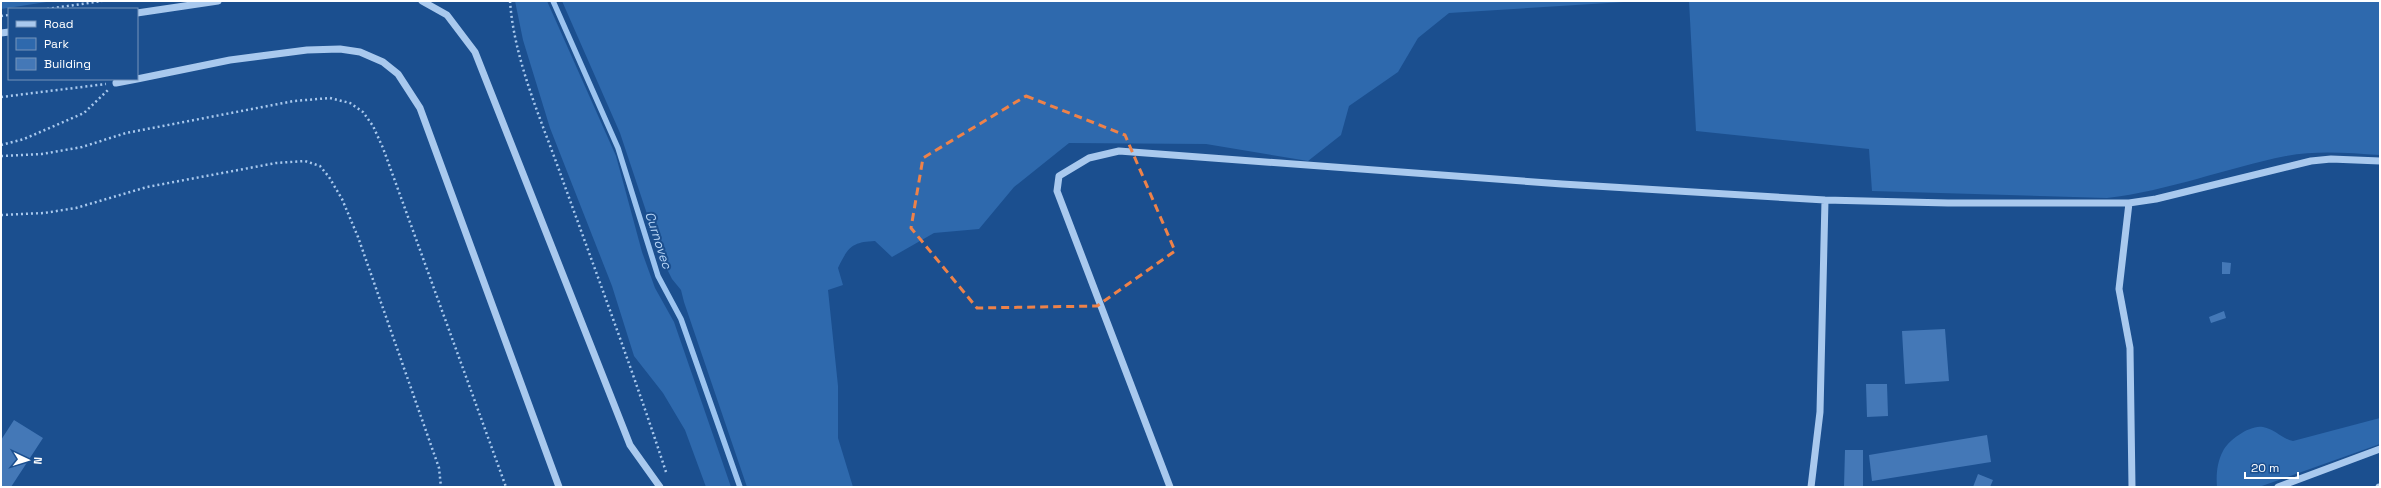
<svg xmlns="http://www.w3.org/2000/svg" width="2381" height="488" font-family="'Space Grotesk',sans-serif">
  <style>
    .green { fill: #2e69ad }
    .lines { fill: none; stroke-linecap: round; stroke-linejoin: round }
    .stream { stroke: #9cc4f0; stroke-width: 5.5 }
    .building { fill: #4478b7 }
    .path { stroke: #a9c9ee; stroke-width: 2.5; stroke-dasharray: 2 3; stroke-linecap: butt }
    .minor { stroke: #a9c9ee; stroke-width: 7 }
    .marked { fill: none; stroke: #ee8249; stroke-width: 3; stroke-dasharray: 8 5; stroke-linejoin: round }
    .labels { text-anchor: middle; stroke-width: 4; stroke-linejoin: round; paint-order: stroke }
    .water-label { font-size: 13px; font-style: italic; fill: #b5d3f5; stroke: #1b4f8f }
  </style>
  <rect width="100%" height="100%" fill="#1b4f8f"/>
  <path class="green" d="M1,1h52l-52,8z
    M515,1h32l69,155 26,96 13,36 19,34 57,165h-25l-21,-57 -22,-37 -29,-37 -22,-70 -62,-158 -27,-88z
    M562,1h1078l-191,12 -31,25 -20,34 -49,34 -8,29 -33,26 -102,-17 -137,-1 -55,44 -35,42 -45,4 -42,24 -17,-16c-23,1 -27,6 -37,27l5,17 -15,5 10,96v52l15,49h-106l-63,-185 -3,-12 -9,-11 -10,-20 -42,-126z
    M1689,1h691v154c-31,-2 -62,-5 -94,1 -60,12 -118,35 -179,42l-235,-7 -3,-42 -173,-18z
    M2380,418v26l-121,43h-42c-1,-12 0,-25 6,-36 5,-11 28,-27 40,-24 12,2 19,12 30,14z"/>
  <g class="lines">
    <path class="stream" d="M553,1l65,147 40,128 23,43 59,168"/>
  </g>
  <path class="building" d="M2222,262l9,1 -1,11h-8z
    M2224,311l2,7 -15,5 -2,-6z
    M1945,329l4,52 -44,3 -3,-53z
    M1866,384h21l1,32 -21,1z
    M14,420l29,18 -32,49h-10v-47z
    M1987,435l4,27 -119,19 -3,-26z
    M1845,450h18v37h-19z
    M1978,474l15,6 -3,7h-17z"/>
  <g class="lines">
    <path class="path" d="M510,1c4,60 33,123 53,180 35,97 71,193 103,291
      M47,9l55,-8
      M1,16l8,-1
      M1,97l105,-13
      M1,145l23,-6 60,-26 24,-23
      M1,156l41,-2 40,-7 44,-14 168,-32 36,-3 20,5 13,9 10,14 10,22 123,339
      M1,215l43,-2 32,-5 71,-21 129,-24 29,-2 15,5 9,11 13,22 16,38 81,231 2,19"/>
    <path class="minor" d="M422,1l25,14 28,37 155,393 30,42
      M137,13l81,-12
      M1,33l8,-1
      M137,79l93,-19 77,-10 33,-1 20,3 23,10 15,12 22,34 139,379
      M116,83l21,-4
      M2129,203l-10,86 11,59 2,139
      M1170,487l-113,-296 2,-15 30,-18 30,-7 443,33 263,16 123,3h181l27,-4 155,-38 20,-2 49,2
      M1811,487l9,-75 5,-212
      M2278,487l102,-38
      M2379,487h1"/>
  </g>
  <path class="marked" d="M1026,96l99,39 50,116 -78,55 -120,2 -66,-80 12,-70z"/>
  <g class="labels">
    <g class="water-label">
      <text transform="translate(659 240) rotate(72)" y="5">Curnovec</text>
    </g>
  </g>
  <rect width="2381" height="488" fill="none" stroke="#ffffff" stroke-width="4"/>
  <rect x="8" y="8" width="130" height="72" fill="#1b4f8f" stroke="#7695bc"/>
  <rect x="16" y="21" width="20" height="6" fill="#a9c9ee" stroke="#7695bc"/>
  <text x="44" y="28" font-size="12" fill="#ffffff">Road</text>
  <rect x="16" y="38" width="20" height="12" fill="#2e69ad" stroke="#7695bc"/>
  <text x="44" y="48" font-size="12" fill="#ffffff">Park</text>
  <rect x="16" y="58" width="20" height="12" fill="#4478b7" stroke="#7695bc"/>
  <text x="44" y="68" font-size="12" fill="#ffffff">Building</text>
  <g transform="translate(28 460) rotate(94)" stroke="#1b4f8f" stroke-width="3" paint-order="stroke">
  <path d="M0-3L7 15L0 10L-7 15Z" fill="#ffffff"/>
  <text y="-6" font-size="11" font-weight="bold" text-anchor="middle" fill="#ffffff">N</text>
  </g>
  <path d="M2245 472v6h53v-6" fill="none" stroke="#ffffff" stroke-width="2"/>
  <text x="2251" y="472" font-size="12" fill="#ffffff" stroke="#1b4f8f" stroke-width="3" paint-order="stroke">20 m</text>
</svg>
